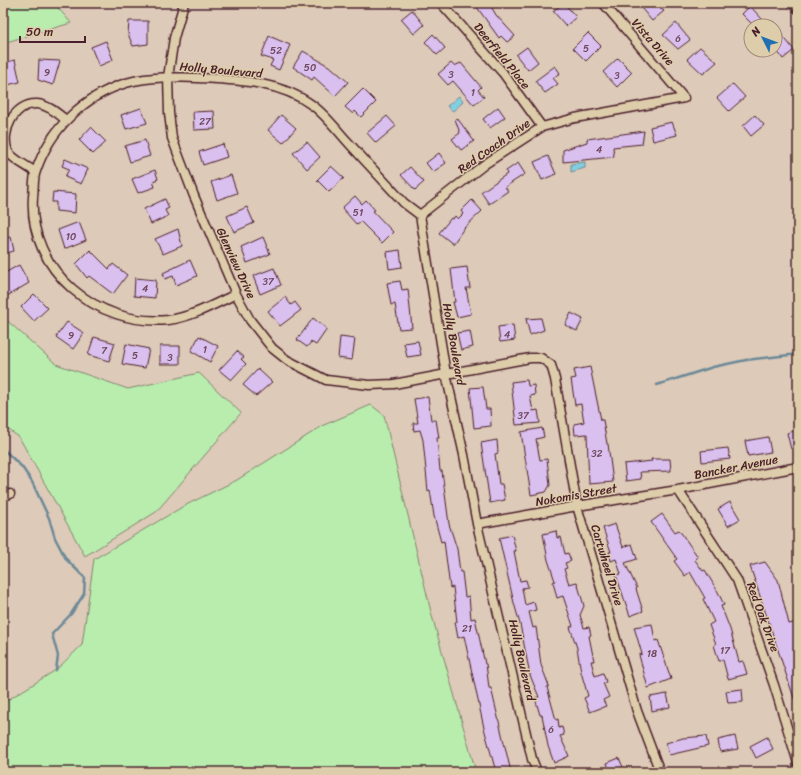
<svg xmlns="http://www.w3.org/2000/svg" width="801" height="775" font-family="Sriracha,sans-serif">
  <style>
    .green { fill: #b8edae; stroke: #81866c }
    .water { fill: #82cfe1; stroke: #6c8998 }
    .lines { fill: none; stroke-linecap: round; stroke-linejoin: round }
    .stream { stroke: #6c8998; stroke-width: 2.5 }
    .building { fill: #dac0ef; stroke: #4a1f2b }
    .street-casing { stroke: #4a1f2b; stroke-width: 11 }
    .street { stroke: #decdaa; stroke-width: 8 }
    .labels { text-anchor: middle; stroke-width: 3; stroke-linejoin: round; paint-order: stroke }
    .number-label { font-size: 10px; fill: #6e475c }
    .street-label { font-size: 12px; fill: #4a1f2b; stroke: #decdaa }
  </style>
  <rect width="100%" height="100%" fill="#ddcab8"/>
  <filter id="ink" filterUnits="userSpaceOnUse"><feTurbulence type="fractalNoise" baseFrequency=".025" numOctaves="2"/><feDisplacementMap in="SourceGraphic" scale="8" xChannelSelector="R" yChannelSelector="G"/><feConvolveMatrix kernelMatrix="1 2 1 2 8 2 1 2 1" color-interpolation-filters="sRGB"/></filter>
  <g filter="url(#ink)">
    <path class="green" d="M3,3h51l17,20 -68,20z
      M3,317l53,47 72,25 71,-16 42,40 -85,99 -71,44 -66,-119 -16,-11z
      M371,405l13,10 48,201 44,156h-473v-72l3,1 50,-31 26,-25 12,-86 90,-53 53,-26 87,-55z"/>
    <path class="water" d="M459,96l4,6 -10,9 -6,-5z
      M585,162v6l-14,4v-8z"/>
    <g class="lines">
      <path class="stream" d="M657,385l56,-18 33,-7 52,-6
        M3,449l19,18 10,15 17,36 6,20 11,21 19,19 -1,16 -13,20 -19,20 6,22 -2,14"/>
    </g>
    <path class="building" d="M474,3h15l7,12 19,21 -8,6 -6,-6 -2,2z
      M564,3l12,14 -10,9 -13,-15z
      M637,3h31l-7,6 3,2 -12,10z
      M750,6l12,13 -8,7 -12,-12z
      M412,10l12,15 -10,9 -13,-15z
      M129,21h19v23l-15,2 -5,-12z
      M676,23l14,17 -12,9 -15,-14z
      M779,31l15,19 -11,9 -8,-11v-14z
      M588,33l13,13 -15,15 -13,-13z
      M433,34l12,14 -8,7 -12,-13z
      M269,36l21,9 -11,25 -9,-4 3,-6 -12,-4z
      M106,41l7,19 -14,6 -8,-19z
      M527,47l11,15 -10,8 -12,-15z
      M700,47l17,15 -14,12 -16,-15z
      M303,51l29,17 16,14 -13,14 -21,-19 -2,3 -19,-13z
      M618,58l14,14 -15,15 -14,-15z
      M15,60l5,22 -17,4v-23z
      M39,60l21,1 -7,24 -15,-5z
      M451,63l3,3 7,-3 20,24 -3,3 6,7 -10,8 -21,-24 -5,4 -10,-11z
      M555,66l5,7 -7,5 5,6 -13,9 -10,-12z
      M733,84l12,13 -16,14 -12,-13z
      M363,89l13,13 -15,15 -6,-6 -2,3 -8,-7z
      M498,107l7,10 -15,11 -7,-9z
      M141,108l6,15 -21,6 -5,-14z
      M214,111l1,18 -21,1 -1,-18z
      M281,115l15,13 -13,15 -15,-13z
      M755,115l9,10 -13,11 -8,-10z
      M387,116l9,10 -20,17 -9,-10z
      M457,118l17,23 -13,9 -9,-11 8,-6 -5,-14z
      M672,122l5,13 -24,6 -3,-14z
      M91,127l15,15 -13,12 -14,-14z
      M644,131l-2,13 -29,3 1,10 -51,5v-12l24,-8v-3z
      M145,140l5,16 -20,6 -5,-16z
      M307,142l13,15 -13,12 -14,-16z
      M223,144l4,13 -24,8 -4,-13z
      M439,153l7,10 -13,9 -7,-9z
      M548,156l8,18 -14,6 -8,-18z
      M65,159l23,10 -7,15 -16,-7 4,-8 -7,-3z
      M518,163l7,11 -20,13 3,4 -19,13 -8,-12 26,-18 -1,-3z
      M331,166l13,12 -15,14 -12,-12z
      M410,167l14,15 -9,8 -14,-15z
      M155,170l3,9 -5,2 2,6 -17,6 -6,-14z
      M231,175l6,18 -20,7 -6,-18z
      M53,192l23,2 -1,19 -19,-2v-9h-4z
      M355,196l7,8 4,-4 9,10 -2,1 20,21 -11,11 -21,-21 -4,3 -15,-17z
      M165,199l4,9 -4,2 3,6 -17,8 -7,-15z
      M472,200l10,11 -18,17 -11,16 -14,-11 12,-15 2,1 2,-3 3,3 5,-5 -2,-3z
      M247,207l7,16 -20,9 -7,-16z
      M79,222l7,18 -22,9 -6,-19z
      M178,229l4,17 -19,8 -8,-15z
      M11,237l3,14 -11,3v-16z
      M263,237l7,17 -23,9 -6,-16z
      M90,250l19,19 4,-5 14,11 -14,19 -24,-18 -2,2 -11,-14z
      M400,250l2,17 -13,2 -2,-17z
      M190,260l7,16 -21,9 -3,-9 -8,3 -2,-6z
      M19,265l10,18 -22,13 -4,-7v-15z
      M467,267l3,21h-4l5,26 -14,3 -4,-15h2l-4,-33z
      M274,268l7,17 -21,9 -7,-18z
      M135,278l21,2 -1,18 -21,-2z
      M400,281l2,9 6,-1 4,39 -13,1 -4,-25 -4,1 -4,-22z
      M34,294l14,14 -14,13 -13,-14z
      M285,297l6,8 4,-3 6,8 -21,16 -12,-15z
      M571,313l12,6 -6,12 -12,-6z
      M313,318l14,11 -11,16 -5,-3 -4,5 -10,-7z
      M541,318l3,12 -14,5 -4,-16z
      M67,322l17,11 -11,16 -17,-12z
      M513,325l2,15 -15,2 -2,-15z
      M470,331l3,16 -12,3 -4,-17z
      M199,336l19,10 -8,16 -19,-11z
      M94,337l21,6 -6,18 -21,-6z
      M340,337l15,2 -3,21 -14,-2z
      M418,341l3,14 -14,2 -3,-14z
      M126,344l23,5 -4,19 -23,-4z
      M160,346h20v18h-20z
      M237,351l7,6 -3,2 5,5 -15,16 -12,-10z
      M590,367l11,53h2l4,24h1l5,38 -24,2 -2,-50 -12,1 -1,-11 10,-2 -3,-18 -6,1 -4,-26 5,-1 -2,-8z
      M258,369l14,13 -16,14 -13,-11z
      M527,380l1,6 6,-1 1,10 -5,1 3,15 5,-1 2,13 -24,2 -5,-43z
      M483,387l3,22h4l1,17 -17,2 -4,-40z
      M428,397l3,23h5l3,18h-2l3,33h2l7,53 8,25 3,23h2l3,25 4,-1 2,23 4,-1 10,46h1l3,24h2l20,84h-15l-12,-44 -20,-92 -6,2 -3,-16h2l-4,-35 -3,1 -6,-47 -3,1 -7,-26 -4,-26 -2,1 -5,-51 -3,-10 -6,1 -1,-8h5l-4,-24z
      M542,428l2,9 -8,2 4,21 7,-1 3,26 -4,7 -15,3 -10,-63z
      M798,430v17l-7,2 -4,-16z
      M768,437l3,15 -23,4 -3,-15z
      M497,440l1,13 -3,1 4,30h3l3,16 -15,3 -9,-60z
      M728,448l2,11 -28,3 -1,-11z
      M651,459h19l1,12 -31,1 1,7 -15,2 -2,-17 28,-3z
      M730,502l10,17 -12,7 -10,-17z
      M662,514l13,18 4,-2 19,27 -3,3 8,11 2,-1 13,22 6,13 -3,1 9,23 9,33 4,-1 4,13 -19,5 -5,-19 -4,1 -5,-16 2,-1 -7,-19 5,-3 -11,-23 2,-1 -15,-26 -5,4 -11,-15 3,-2 -26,-37z
      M615,524l8,23 9,-3 5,15 -12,4 12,25 -1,1 7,22 -13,5 -14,-41 5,-1 -5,-15 -5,2 -2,-9h2l-8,-24z
      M556,531l1,7 4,-1 4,17 3,-1 3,8 -6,2 2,5 -3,1 5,15 8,-2 7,24 -4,9 4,13 5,-1 2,8 -2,1 5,25h-3l4,15 8,-3 3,9 -3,1 6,14 -6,3 3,6 -16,6 -6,-14 4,-2 -7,-24 -4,-24 -7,-21 3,-1 -10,-30 -6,2 -4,-16 2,-1 -7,-21 -5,-26z
      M512,535l4,16h-2l6,30 6,-1 2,7 -6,1 3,17 9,-3 2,8 -7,2 4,16 3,-1 5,38 8,21 -2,1 9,33 2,-1 1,9 3,-1 2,8 -4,1 9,20 -15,7 -6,-17 -6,-31h-2l-5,-17 4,-1 -9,-22 -10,-51 -6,-21 -15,-65z
      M765,562l13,18 11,44 8,-2 1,4v14l-3,1 3,11v58l-48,-144z
      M652,624l3,17 3,-1 13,39 -23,9 -9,-33 3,-1 -8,-27z
      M742,689l1,13 -15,1 -2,-12z
      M667,694l3,13 -18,4 -2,-14z
      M706,736l2,10 -39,9 -3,-12 17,-5z
      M735,736l3,13 -18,3 -2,-12z
      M767,737l6,12 -17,9 -6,-12z
      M619,758l6,14h-15l-3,-9z"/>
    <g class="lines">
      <defs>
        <path id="street" d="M184,3l-10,35 -6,39 1,36 3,25 22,58 42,98 14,26 22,28 15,12 39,20 43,5 25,-1 136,-26h11l10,7 4,14 22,127 60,205 23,61
          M441,3l62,70 39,54
          M603,3l81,95
          M792,3l6,6
          M35,172c-9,-7 -20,-11 -27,-20 -8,-20 6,-49 29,-48 11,1 20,9 29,16
          M420,215l65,-51 57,-37 33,-9 109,-20
          M236,294c-21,10 -44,23 -68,26 -70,7 -140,-49 -135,-123 1,-8 0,-19 3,-26 14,-42 48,-75 90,-88 24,-7 48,-6 72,-5 38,2 82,3 114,27 13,9 24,24 35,36 19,21 38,41 57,62l16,12 26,159 18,81 13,69 55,235 5,13
          M678,490l59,90 37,105 24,78
          M3,496l7,-2
          M477,524l100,-18 101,-16 120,-23"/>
      </defs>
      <use href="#street" class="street-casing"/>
      <use href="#street" class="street"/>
    </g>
  </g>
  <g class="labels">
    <g class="number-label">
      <text x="678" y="42">6</text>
      <text x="586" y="52">5</text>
      <text x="276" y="54">52</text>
      <text x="310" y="71">50</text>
      <text x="47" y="76">9</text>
      <text x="451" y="78">3</text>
      <text x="617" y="79">3</text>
      <text x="473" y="96">1</text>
      <text x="205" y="125">27</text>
      <text x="599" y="153">4</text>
      <text x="358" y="216">51</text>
      <text x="71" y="240">10</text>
      <text x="268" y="285">37</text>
      <text x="145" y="292">4</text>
      <text x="507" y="338">4</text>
      <text x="71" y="339">9</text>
      <text x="205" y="353">1</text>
      <text x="104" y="354">7</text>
      <text x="135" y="359">5</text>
      <text x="170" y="361">3</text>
      <text x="523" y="419">37</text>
      <text x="597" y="457">32</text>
      <text x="467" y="632">21</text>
      <text x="725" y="654">17</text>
      <text x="652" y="657">18</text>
      <text x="551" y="733">6</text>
    </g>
    <g class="street-label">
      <text transform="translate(653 42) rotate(49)" y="4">Vista Drive</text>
      <text transform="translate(502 56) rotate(51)" y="4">Deerfield Place</text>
      <text transform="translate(221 70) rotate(5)" y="4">Holly Boulevard</text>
      <text transform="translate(494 146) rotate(-35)" y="4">Red Coach Drive</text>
      <text transform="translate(236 263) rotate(65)" y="4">Glenview Drive</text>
      <text transform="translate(454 344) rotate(80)" y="4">Holly Boulevard</text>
      <text transform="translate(736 467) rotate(-11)" y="4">Bancker Avenue</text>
      <text transform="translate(576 495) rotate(-10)" y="4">Nokomis Street</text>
      <text transform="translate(607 565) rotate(73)" y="4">Cartwheel Drive</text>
      <text transform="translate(763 617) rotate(70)" y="4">Red Oak Drive</text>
      <text transform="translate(522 660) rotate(77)" y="4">Holly Boulevard</text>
    </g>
  </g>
  <rect width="801" height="775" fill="none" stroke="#decdaa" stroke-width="16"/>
  <rect x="8" y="8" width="785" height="759" fill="none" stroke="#4a1f2b" stroke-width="1.5" filter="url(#ink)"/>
  <g transform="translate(763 38) rotate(312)"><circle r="19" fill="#decdaa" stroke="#a38777"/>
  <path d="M0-3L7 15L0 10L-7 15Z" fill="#1f6fb2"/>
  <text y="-6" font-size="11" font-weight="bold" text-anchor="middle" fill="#4a1f2b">N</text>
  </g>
  <path d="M20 36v6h65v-6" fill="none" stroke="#4a1f2b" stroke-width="2"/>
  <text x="26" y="36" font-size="12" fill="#4a1f2b" stroke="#decdaa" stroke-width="3" paint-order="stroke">50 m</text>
</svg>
